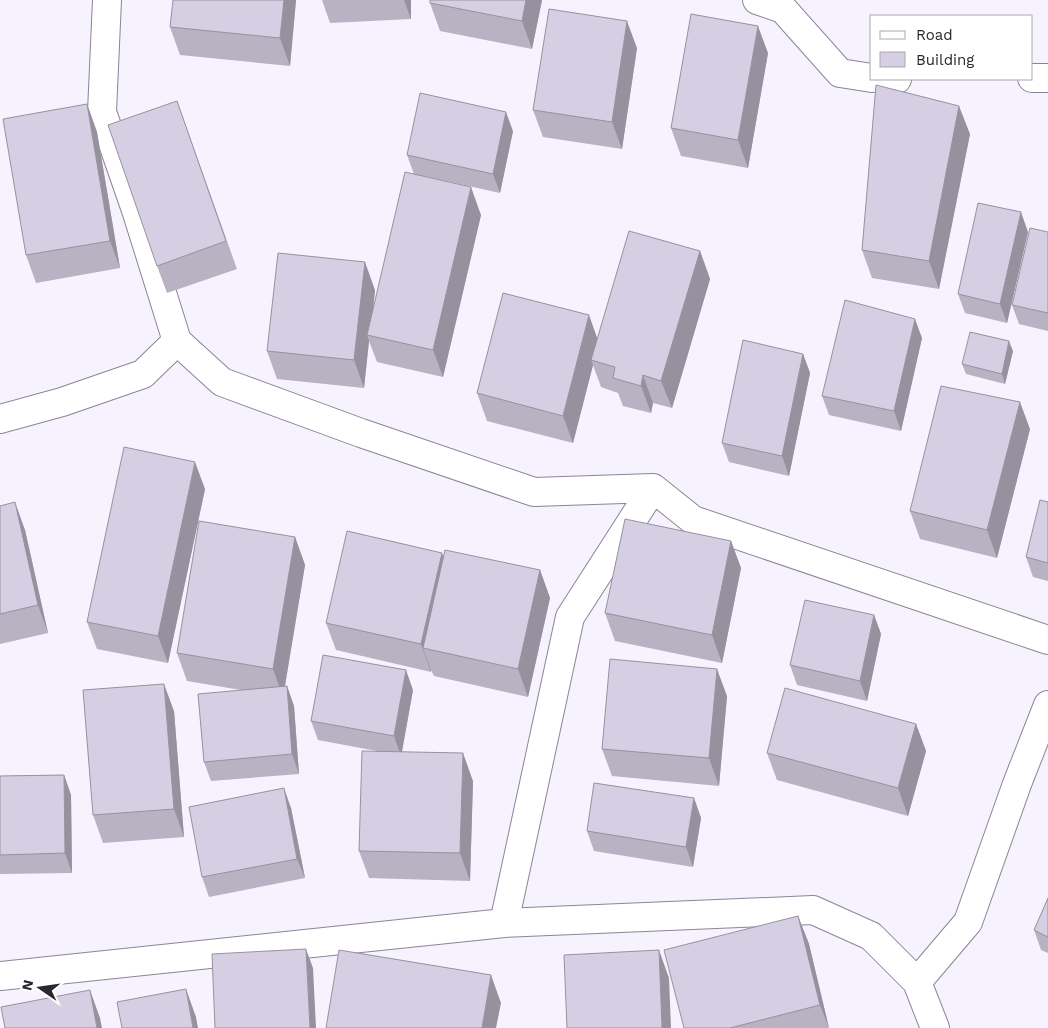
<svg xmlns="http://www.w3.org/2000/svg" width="1048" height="1028" font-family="'Work Sans',sans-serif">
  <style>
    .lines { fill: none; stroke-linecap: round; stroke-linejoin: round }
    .minor-casing { stroke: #8b8597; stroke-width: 30 }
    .minor { stroke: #fff; stroke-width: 28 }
    .wall { fill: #b8b2c3 }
    .shaded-wall { fill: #96919f }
    .building { fill: #d6cfe3; stroke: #96919f }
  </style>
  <rect width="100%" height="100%" fill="#f6f2fe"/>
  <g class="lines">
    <defs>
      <path id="minor" d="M107,0l-5,112 35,101 40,128
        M757,0l26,9 57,64 32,5
        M1032,78h16
        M880,79h17
        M0,419l62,-17 81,-28 34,-33 45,41 139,51 173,59 119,-4 40,32 355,120
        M504,923l66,-306 83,-129
        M0,976l504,-53 309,-13 58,26 46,46 18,46
        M917,982l51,-60 49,-138 31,-79"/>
    </defs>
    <use href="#minor" class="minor-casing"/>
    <use href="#minor" class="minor"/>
  </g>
  <path class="wall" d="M296,0l-6,66 -110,-11 -10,-28z
    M322,0h89v19l-81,4z
    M430,0h112l-10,49 -92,-18 -10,-28z
    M637,48l-15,101 -79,-12 -10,-27z
    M768,53l-20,115 -67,-12 -10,-28z
    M177,101l60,168 -70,24 -10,-27z
    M87,104l10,28 23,136 -84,15 -10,-28z
    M513,131l-13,62 -76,-17 57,39 -38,162 -66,-15 -8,-21 -5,47 -87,-9 -10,-28 108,-61 -2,21 41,-137 -7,-19z
    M970,134l-31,155 -67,-11 -10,-28z
    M1028,232l-21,91 -42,-10 -7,-19z
    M1048,232v99l-29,-7 -7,-19z
    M700,251l10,28 -38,129 -19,-5 -2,10 -28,-7 -5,-13 -17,-6 -8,-22 -20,78 -86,-22 -10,-28 120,-55z
    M922,338l-21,93 -72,-16 -7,-19z
    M1013,351l-8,33 -39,-10 -4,-10z
    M803,354l7,19 -21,103 -60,-14 -7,-19z
    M1030,429l-33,129 -77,-19 -10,-28z
    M205,489l-37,174 -71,-14 -10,-27z
    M1048,502v79l-15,-4 -7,-20z
    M0,506l25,24 23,103 -48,11z
    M295,537l10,28 -20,121h2l7,20 5,68 -88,7 -7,-19 37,-72 -54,-9 -10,-28z
    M731,541l10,27 -19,95 -107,-22 -10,-28z
    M444,557l96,13 10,28 -22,99 -94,-21 -3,-6v2l-95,-22 -10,-27z
    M874,615l7,19 -14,67 -70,-16 -7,-20z
    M413,690l-11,62 71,29 -3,100 -101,-3 -10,-27 18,-100 -59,-11 -7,-19z
    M727,696l-8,90 -107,-10 -10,-27z
    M174,711l10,126 -81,6 -10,-28z
    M916,724l10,27 -18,65 -131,-36 -10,-27z
    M64,775l7,20 1,78 -72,1v-98z
    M694,798l7,20 -8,49 -99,-16 -7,-20z
    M291,808l14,70 -96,19 -7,-20z
    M1048,898v55l-7,-3 -7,-20z
    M798,916l11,28 20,84h-145z"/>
  <path class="shaded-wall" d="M284,0h12l-6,66 -10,-28z
    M404,0h7v19z
    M526,0h16l-10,49 -10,-28z
    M627,21l10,27 -15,101 -10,-27z
    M758,26l10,27 -20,115 -10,-28z
    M87,104l10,28 23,136 -10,-27z
    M959,106l11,28 -31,155 -10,-28z
    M506,112l7,19 -13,62 -7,-19z
    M471,187l10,28 -38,162 -10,-27z
    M1021,212l7,20 -21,91 -7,-19z
    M700,251l10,28 -38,129 -11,-27z
    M365,262l10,28 -5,45h-3l2,6 -5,47 -10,-28z
    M589,315l10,28 -8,17 2,5 -20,78 -10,-27z
    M915,319l7,19 -21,93 -7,-20z
    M1009,341l4,10 -8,33 -3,-10z
    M803,354l7,19 -21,103 -7,-20z
    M643,375l10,28 -2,10 -10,-27z
    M1020,402l10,27 -33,129 -10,-28z
    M195,462l10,27 -37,174 -10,-27z
    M15,502l10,28 23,103 -10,-28z
    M295,537l10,28 -22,132 -10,-28z
    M731,541l10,27 -19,95 -10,-28z
    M442,553l10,27 -29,68 8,22v2l-10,-28z
    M540,570l10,28 -22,99 -10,-28z
    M874,615l7,19 -14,67 -7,-20z
    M717,669l10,27 -8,90 -10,-28z
    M406,670l7,20 -12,66 -7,-20z
    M164,684l10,27 10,126 -10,-28z
    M287,686l7,20 5,68 -7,-20z
    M916,724l10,27 -18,65 -10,-28z
    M463,753l10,28 -3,100 -10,-28z
    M64,775l7,20 1,78 -7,-20z
    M284,788l7,20 14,70 -8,-19z
    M694,798l7,20 -8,49 -7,-20z
    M798,916l11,28 20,84 -9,-23z
    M306,949l7,19 3,60h-6z
    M659,950l10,28 2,50h-9z
    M491,975l10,28 -5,25h-14z
    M186,989l10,28 2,11h-5z
    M90,990l10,28 2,10h-5z"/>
  <path class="building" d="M173,0h111l-4,38 -110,-11z
    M430,0h96l-4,21 -92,-18z
    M549,9l78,12 -15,101 -79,-12z
    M691,14l67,12 -20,114 -67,-12z
    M876,85l83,21 -30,155 -67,-11z
    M420,93l86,19 -13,62 -86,-19z
    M177,101l49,140 -69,25 -49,-141z
    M87,104l23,137 -84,14 -23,-136z
    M405,172l66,15 -38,163 -66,-15z
    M978,203l43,9 -21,92 -42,-10z
    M1030,228l18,4v81l-36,-8z
    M629,231l71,20 -39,130 -18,-6 -2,11 -28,-8 2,-11 -24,-7z
    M278,253l87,9 -11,98 -87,-9z
    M503,293l86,22 -26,101 -86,-23z
    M845,300l70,19 -21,92 -72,-15z
    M970,332l39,9 -7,33 -40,-10z
    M743,340l60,14 -21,102 -60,-13z
    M941,386l79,16 -33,128 -77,-19z
    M124,447l71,15 -37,174 -71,-14z
    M1040,500l8,2v61l-22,-6z
    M15,502l23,103 -38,9v-108z
    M625,519l106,22 -19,94 -107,-22z
    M199,521l96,16 -22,132 -96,-16z
    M347,531l95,22 -21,91 -95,-21z
    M445,550l95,20 -22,99 -95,-21z
    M805,600l69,15 -14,66 -70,-16z
    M323,655l83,15 -12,66 -83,-15z
    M610,659l107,10 -8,89 -107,-9z
    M164,684l10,125 -81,6 -10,-125z
    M287,686l5,68 -88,8 -6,-68z
    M785,688l131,36 -18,64 -131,-35z
    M362,751l101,2 -3,100 -101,-2z
    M64,775l1,78 -65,2v-79z
    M594,783l100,15 -8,49 -99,-16z
    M284,788l13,71 -95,18 -13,-70z
    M1048,898v39l-14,-7z
    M798,916l22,89 -90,23h-46l-20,-78z
    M306,949l4,79h-95l-3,-74z
    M339,950l152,25 -9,53h-156z
    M659,950l3,78h-95l-3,-73z
    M186,989l7,39h-71l-5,-26z
    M90,990l7,38h-92l-4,-21z"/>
  <rect x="870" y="15" width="162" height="65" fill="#ffffff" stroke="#aaa9ab"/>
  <rect x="880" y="31" width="25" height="8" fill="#ffffff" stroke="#aaa9ab"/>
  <text x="916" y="40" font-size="15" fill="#2a272e">Road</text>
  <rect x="880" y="52" width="25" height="15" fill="#d6cfe3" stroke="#aaa9ab"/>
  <text x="916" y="65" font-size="15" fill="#2a272e">Building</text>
  <g transform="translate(40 988) rotate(283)" stroke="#ffffff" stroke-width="4" paint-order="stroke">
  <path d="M0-4L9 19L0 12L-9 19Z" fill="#2a272e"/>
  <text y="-8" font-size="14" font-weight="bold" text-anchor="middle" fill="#2a272e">N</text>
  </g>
</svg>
